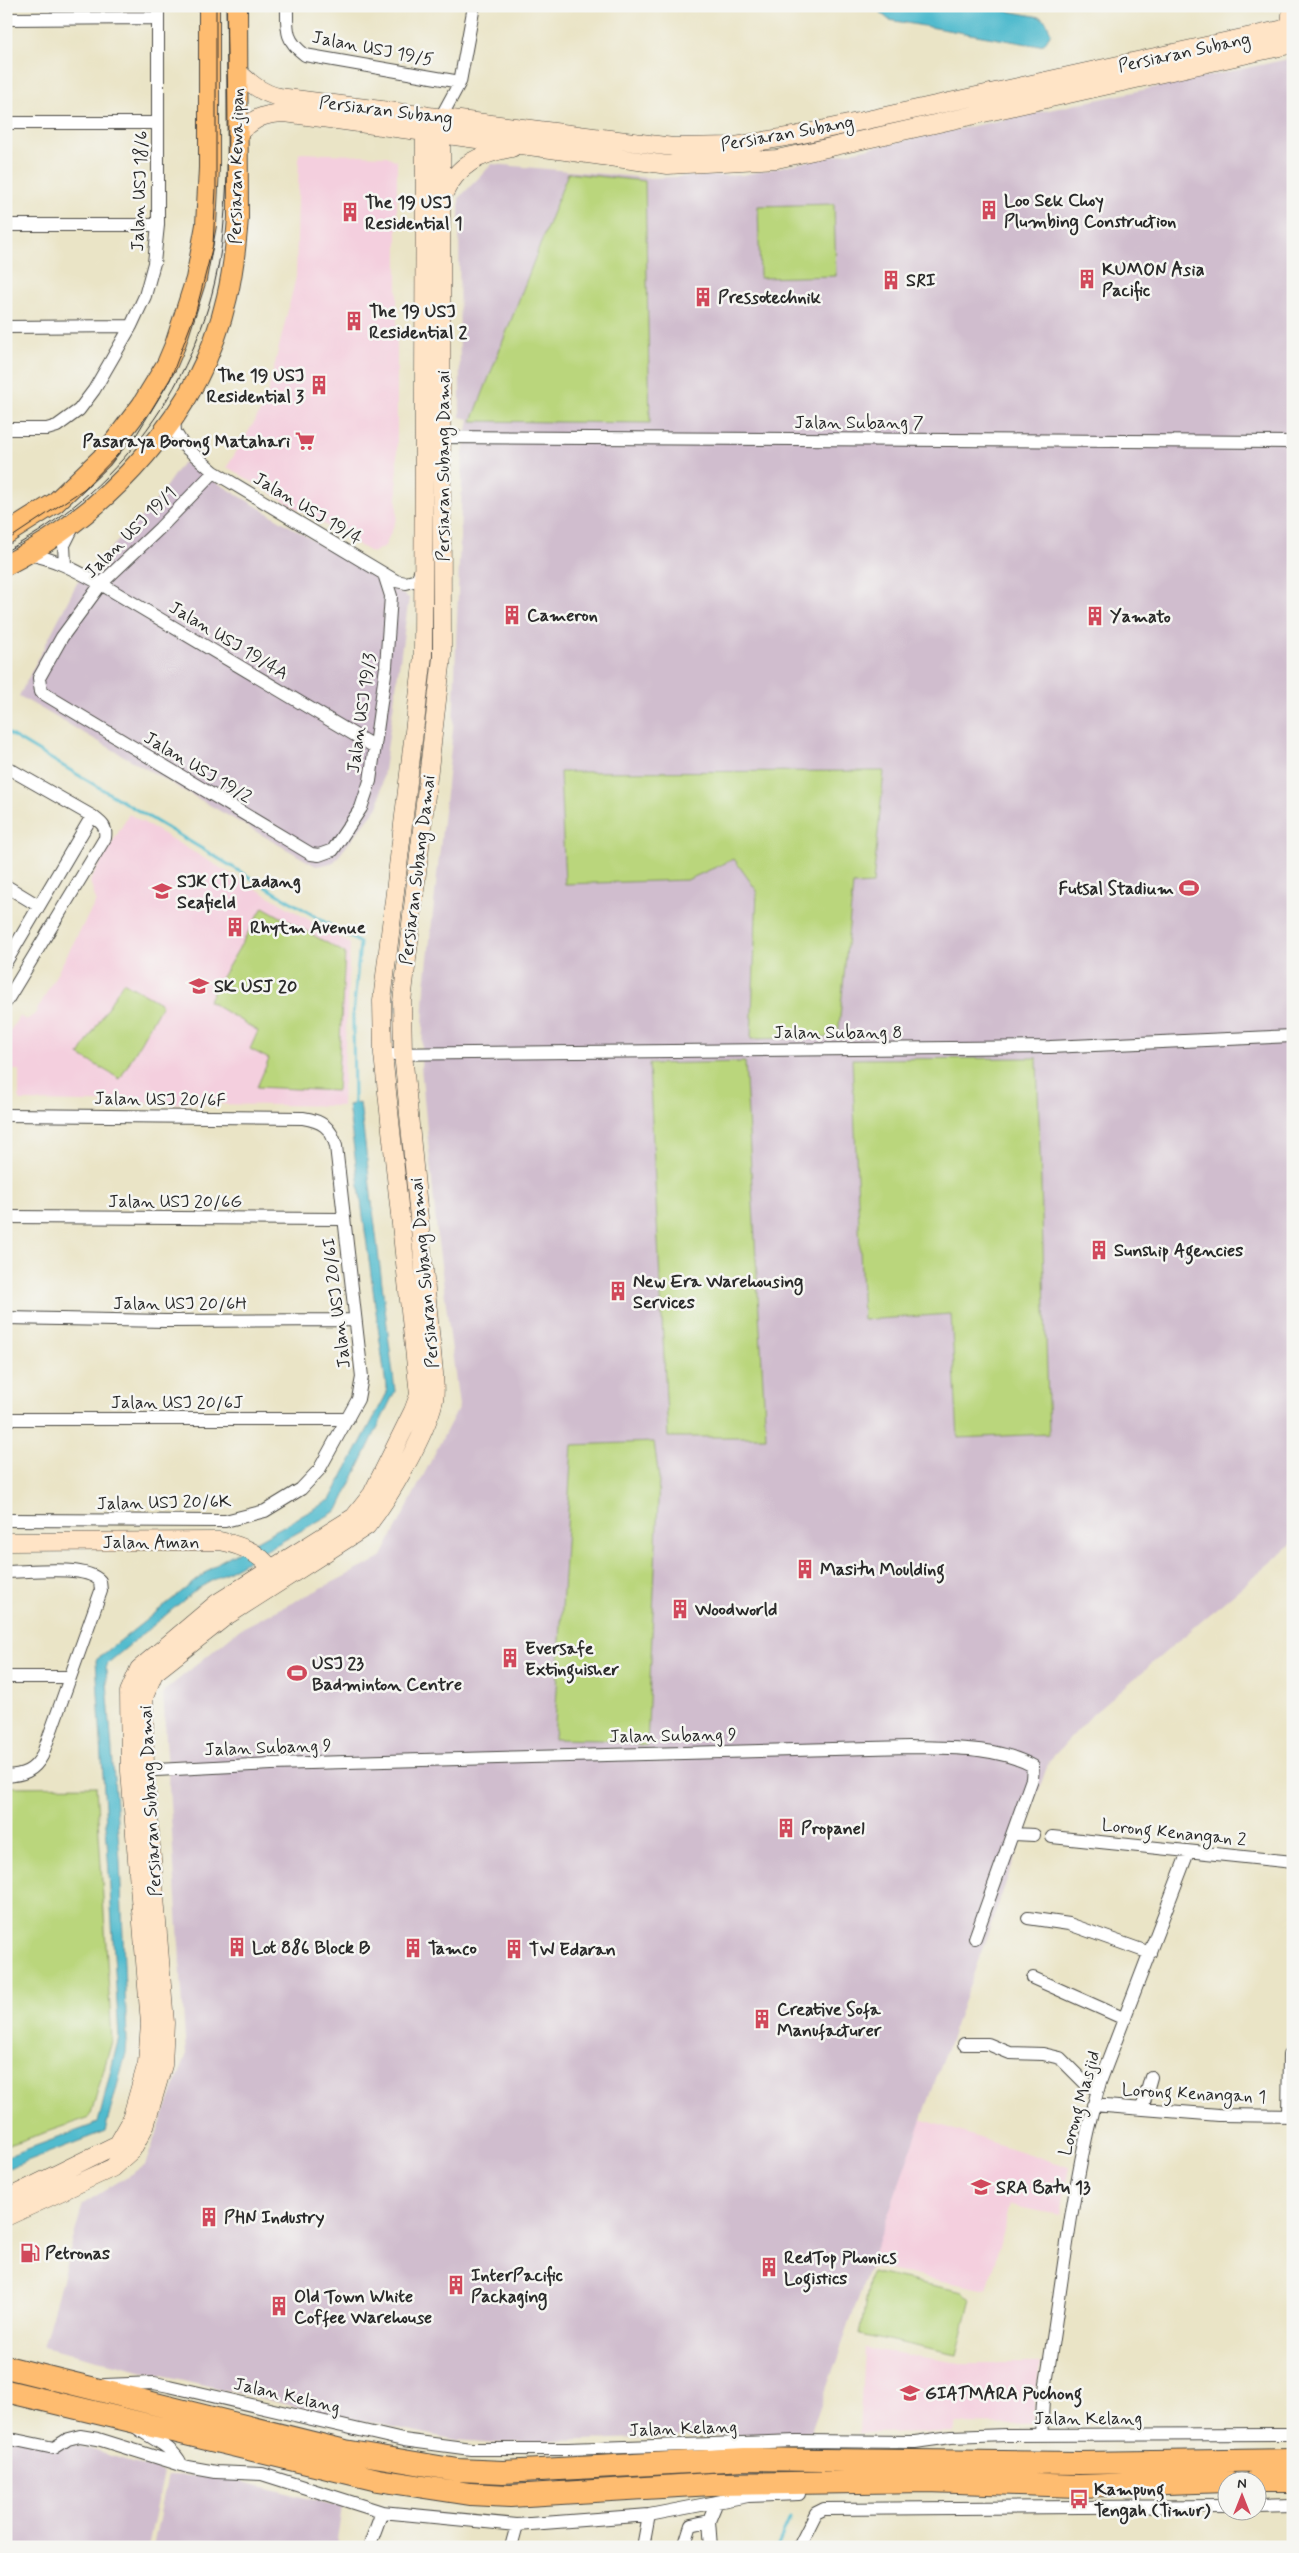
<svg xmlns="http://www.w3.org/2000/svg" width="1299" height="2553" font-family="Mynerve,sans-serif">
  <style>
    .built { fill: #f4cfde }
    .industrial { fill: #d0bdce }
    .green { fill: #bad67b; stroke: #728053 }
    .water { fill: #51bbce; stroke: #3e737c }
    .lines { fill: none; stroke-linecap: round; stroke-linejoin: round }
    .stream { stroke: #51bbce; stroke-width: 3 }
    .street-casing { stroke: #484742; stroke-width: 14 }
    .secondary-casing { stroke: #484742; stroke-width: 19 }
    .primary-casing { stroke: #484742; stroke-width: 22 }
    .highway-casing { stroke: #484742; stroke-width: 24 }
    .street { stroke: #fff; stroke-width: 12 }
    .secondary { stroke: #ffe4c6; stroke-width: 18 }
    .primary { stroke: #febc70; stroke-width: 20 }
    .highway { stroke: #febc70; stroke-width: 22 }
    .tram { stroke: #2b2b2b; stroke-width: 1 }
    .labels { text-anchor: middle; stroke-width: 5; stroke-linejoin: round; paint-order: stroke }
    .street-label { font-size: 18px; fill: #2b2b2b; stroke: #f6f6f2 }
    .poi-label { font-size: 18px; font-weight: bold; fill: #2b2b2b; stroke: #f6f6f2; text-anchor: start }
  </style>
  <rect width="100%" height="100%" fill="#f6f6f2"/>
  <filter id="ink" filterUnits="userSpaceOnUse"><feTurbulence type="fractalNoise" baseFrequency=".02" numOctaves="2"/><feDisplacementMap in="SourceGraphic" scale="10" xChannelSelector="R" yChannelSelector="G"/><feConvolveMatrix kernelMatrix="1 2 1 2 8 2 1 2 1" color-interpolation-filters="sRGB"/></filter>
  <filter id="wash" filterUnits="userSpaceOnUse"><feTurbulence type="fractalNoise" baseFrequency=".0096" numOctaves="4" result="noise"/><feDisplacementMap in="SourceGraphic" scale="20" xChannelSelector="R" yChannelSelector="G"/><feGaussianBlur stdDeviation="1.12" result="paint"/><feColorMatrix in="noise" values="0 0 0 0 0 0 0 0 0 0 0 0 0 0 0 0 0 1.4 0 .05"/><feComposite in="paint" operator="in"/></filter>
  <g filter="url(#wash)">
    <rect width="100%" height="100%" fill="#eae4c6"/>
    <path class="built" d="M299,153l88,3 10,5v357l-12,28 -13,7 -145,-86 38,-63 31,-127z
      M129,814l221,130 -8,162 -323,-5v-31h-13v-32l13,-22 7,4 9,-6 61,-113 -6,-20z
      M921,2119l148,48 -8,48 -51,-9 -23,84 -119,-24z
      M864,2348l97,15h79l-8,62 -76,-1 -2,8 -95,1z"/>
    <path class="industrial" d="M1293,58v1485l-200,171 -44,47 -238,671 -313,11 -42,-3 -141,-29 -272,-64 40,-143 62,-39 41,-109 -23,-364 77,-63 141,-71 78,-152 -22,-172 -16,-167 4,-81 28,-257 10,-275 6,-35 -9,-2 -1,-219 33,-34 156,14 95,-3z
      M183,462l226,136 -30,207 -46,58 -17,3 -297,-170 58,-113 75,-77z
      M6,2430l67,14 91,28 -16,75h-142z
      M168,2475l56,2 118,30 -6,40h-183z"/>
    <path class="green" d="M568,173l77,8 5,242 -178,-2z
      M834,204l2,72 -76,2 -2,-72z
      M884,771l-11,113 -20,1 -15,152 -87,2 6,-148 -23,-32 -47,21 -122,4 -5,-112z
      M263,907l82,46 -8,138 -80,-4 12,-28 -19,-10 8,-18 -50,-30z
      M123,982l39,22 -42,75 -41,-24z
      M1037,1058l12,376 -91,4 -7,-124 -88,6 -11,-261z
      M745,1062l21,375h-98l-19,-373z
      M654,1442l5,37 -12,267 -45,-6 -48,-1 18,-294z
      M96,1786l16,255 -22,76 -84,29v-359z
      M871,2272l92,20 8,7 -14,56 -97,-21z"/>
    <path class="water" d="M980,6l60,11 6,4 5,12 -7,11 -10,1 -145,-25 -8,-7 -1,-6z
      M360,1103l35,288 -57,119 -141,79 -89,74 -2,5 14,193 7,178 -1,14 -21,78 -99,38v-12l5,-2 87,-32 21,-86 -23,-377 123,-98 111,-62 57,-107 -39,-288z"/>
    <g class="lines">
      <path class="stream" d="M6,732l354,211 -7,73 1,88
        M777,2547l13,-29"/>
    </g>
  </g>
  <g filter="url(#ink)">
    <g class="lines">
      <defs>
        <path id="street" d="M287,6c0,24 -2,34 18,49l155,27
          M6,19l152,-1
          M441,117l19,-35 14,-76
          M6,123h152
          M6,225h152
          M6,327l125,-1
          M174,416l1,16 8,13 31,27 182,109 10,2 11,-3 5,-13
          M6,429h41l10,-3 22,-16 15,-20 37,-64 14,-30 9,-33 4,-38v-219
          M434,437l859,5
          M214,472l-54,56 -59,56 -39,53 -23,41 2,14 270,162 8,1 14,-5 28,-42 9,-27 16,-114 5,-71 -7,-22
          M27,554c27,4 50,17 74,30l274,163
          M65,565l-1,-20 10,-20
          M6,767l86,49c9,7 15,10 13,22l-99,164
          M6,886l33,20
          M6,962l86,-146
          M383,1054l667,-7 243,-11
          M6,1115l297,3c19,3 28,9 33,28l26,231 -4,22 -39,71 -18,19 -36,22 -40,10 -219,-1
          M6,1217l337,2
          M6,1318l160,3 188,-1
          M6,1419h342
          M6,1572c22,0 79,-8 94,9l1,10 -59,165c-8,15 -19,19 -36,20
          M6,1677h64
          M137,1771l135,-7 637,-17c40,1 88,-1 124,19l-1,13 -57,159
          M1014,1834l20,1
          M1052,1837l241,25
          M1028,1918l41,6 81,29
          M1033,1978l92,41
          M964,2044h24l22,9 33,1 17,4 24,24 13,8
          M1093,2105l126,10 74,1
          M1142,2109l9,-32
          M1288,2115l1,-60
          M105,2385l49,-2 15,3 234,54 68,9h97l228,-8 119,1 36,-5 55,-2 287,-1
          M133,2425c16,13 40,21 48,39
          M1041,2435l2,-34c19,-107 27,-215 57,-319l88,-230
          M6,2438l48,10 14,-9 12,-3 18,3 90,28 28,5 46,2 120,38 135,13 132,-10 99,-19 51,-2
          M1256,2506l37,-1
          M709,2521l2,26
          M369,2547l13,-35
          M511,2547l6,-22
          M643,2547l6,-32
          M684,2547l7,-22 18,-4 7,-17
          M799,2547l17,-34 8,-4 402,-3"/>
        <path id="secondary" d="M237,71c13,12 24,22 42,26l394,50 61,-1 64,-11 486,-106 6,-5 2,-18
          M238,133c18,-15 23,-19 47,-20l383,52 109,-6 507,-113 9,-3
          M443,195c15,-31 36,-41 69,-47
          M6,1542l214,-1c25,5 45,14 56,37
          M6,2199l112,-55 12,-21 17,-60 3,-39 -20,-253 -1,-79 10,-23 78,-66 137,-86 18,-23 41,-83 6,-16 -36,-341 -1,-53 41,-345 2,-541
          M6,2217l106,-49 20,-18 13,-24 18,-61 2,-42 -20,-252 -1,-74 10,-24 71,-56 142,-91c22,-28 59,-91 67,-126 2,-8 0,-18 0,-27l-31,-320 -1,-51 40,-345 -1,-540"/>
        <path id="primary" d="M6,534l49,-31 47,-45 40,-53 25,-41 8,-19 21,-66 10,-54 3,-57v-162
          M6,565c103,-53 195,-152 221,-268 6,-25 9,-53 11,-79l-1,-212"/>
        <path id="highway" d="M6,2367l339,84 112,19 46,2 242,-13 335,4 213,-3
          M6,2391l372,89 92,14 40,2 202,-12 215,-3 152,5 147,-5
          M1256,2481h37"/>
      </defs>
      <use href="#street" class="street-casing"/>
      <use href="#secondary" class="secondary-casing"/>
      <use href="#primary" class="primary-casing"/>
      <use href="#highway" class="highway-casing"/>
      <use href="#street" class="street"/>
      <use href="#secondary" class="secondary"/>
      <use href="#primary" class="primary"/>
      <use href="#highway" class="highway"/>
      <path class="tram" d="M6,541l78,-52 51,-52 35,-57 26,-69 17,-66 3,-56v-183
        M6,551c120,-64 203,-182 217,-318 8,-75 4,-152 3,-227"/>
    </g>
  </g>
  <defs>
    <symbol id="building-bare" viewBox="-9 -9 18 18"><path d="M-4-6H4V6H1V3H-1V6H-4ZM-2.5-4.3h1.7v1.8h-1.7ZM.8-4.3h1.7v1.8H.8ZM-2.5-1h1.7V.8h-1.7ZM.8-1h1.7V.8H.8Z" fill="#d1495b" stroke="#f6f6f2" stroke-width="2.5" paint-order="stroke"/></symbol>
    <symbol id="supermarket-bare" viewBox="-9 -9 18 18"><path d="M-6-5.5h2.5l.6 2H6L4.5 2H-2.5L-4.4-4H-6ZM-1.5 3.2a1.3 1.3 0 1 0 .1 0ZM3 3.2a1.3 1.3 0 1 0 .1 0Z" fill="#d1495b" stroke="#f6f6f2" stroke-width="2.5" paint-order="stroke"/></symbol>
    <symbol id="stadium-bare" viewBox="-9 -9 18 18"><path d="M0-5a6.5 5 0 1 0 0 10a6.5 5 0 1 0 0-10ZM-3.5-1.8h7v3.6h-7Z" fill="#d1495b" stroke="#f6f6f2" stroke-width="2.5" paint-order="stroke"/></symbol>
    <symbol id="school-bare" viewBox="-9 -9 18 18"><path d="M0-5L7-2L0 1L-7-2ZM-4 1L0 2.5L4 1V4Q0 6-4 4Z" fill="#d1495b" stroke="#f6f6f2" stroke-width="2.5" paint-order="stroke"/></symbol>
    <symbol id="fuel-bare" viewBox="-9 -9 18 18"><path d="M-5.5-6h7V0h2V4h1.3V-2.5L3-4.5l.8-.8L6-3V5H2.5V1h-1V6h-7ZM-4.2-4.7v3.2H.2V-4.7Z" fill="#d1495b" stroke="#f6f6f2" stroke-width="2.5" paint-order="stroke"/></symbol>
    <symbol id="university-bare" viewBox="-9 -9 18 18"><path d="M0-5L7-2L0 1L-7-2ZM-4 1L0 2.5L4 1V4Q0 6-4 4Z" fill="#d1495b" stroke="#f6f6f2" stroke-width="2.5" paint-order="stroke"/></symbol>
    <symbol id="bus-bare" viewBox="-9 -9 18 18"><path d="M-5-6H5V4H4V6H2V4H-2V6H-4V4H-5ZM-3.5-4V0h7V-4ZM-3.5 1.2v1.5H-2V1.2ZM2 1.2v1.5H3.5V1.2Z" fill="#d1495b" stroke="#f6f6f2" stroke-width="2.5" paint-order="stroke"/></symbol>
  </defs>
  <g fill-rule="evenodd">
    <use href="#building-bare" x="975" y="196" width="28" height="28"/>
    <use href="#building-bare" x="336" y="198" width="28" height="28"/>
    <use href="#building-bare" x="1073" y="265" width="28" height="28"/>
    <use href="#building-bare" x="877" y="266" width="28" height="28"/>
    <use href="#building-bare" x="689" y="283" width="28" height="28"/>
    <use href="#building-bare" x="340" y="307" width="28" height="28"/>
    <use href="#building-bare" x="305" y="371" width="28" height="28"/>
    <use href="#supermarket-bare" x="291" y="427" width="28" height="28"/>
    <use href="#building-bare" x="498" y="601" width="28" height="28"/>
    <use href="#building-bare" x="1081" y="602" width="28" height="28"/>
    <use href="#stadium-bare" x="1175" y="874" width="28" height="28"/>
    <use href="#school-bare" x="148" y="877" width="28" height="28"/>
    <use href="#building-bare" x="221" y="913" width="28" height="28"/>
    <use href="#school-bare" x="185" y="972" width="28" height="28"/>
    <use href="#building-bare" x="1085" y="1236" width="28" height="28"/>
    <use href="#building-bare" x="604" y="1277" width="28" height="28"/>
    <use href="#building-bare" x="791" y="1555" width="28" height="28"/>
    <use href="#building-bare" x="666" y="1595" width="28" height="28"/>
    <use href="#building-bare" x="496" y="1644" width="28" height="28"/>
    <use href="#stadium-bare" x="283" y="1659" width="28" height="28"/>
    <use href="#building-bare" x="772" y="1814" width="28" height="28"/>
    <use href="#building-bare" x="223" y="1933" width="28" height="28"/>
    <use href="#building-bare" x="399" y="1934" width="28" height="28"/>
    <use href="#building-bare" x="500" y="1935" width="28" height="28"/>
    <use href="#building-bare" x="748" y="2005" width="28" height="28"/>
    <use href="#school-bare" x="967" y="2173" width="28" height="28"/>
    <use href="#building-bare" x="195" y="2203" width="28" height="28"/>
    <use href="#fuel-bare" x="16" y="2239" width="28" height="28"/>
    <use href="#building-bare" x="755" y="2253" width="28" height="28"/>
    <use href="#building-bare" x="442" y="2271" width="28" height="28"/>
    <use href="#building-bare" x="265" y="2292" width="28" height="28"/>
    <use href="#university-bare" x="896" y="2379" width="28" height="28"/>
    <use href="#bus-bare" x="1065" y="2485" width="28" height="28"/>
  </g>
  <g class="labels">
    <g class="street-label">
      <text transform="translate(373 48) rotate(11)" y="6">Jalan USJ 19/5</text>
      <text transform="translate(1184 52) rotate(-12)" y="6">Persiaran Subang</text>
      <text transform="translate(386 110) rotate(7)" y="6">Persiaran Subang</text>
      <text transform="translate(787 133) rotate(-10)" y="6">Persiaran Subang</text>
      <text transform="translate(236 166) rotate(-89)" y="6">Persiaran Kewajipan</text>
      <text transform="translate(139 191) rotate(-88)" y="6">Jalan USJ 18/6</text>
      <text x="859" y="428">Jalan Subang 7</text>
      <text transform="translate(443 466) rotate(-90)" y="6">Persiaran Subang Damai</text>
      <text transform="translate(308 508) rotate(31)" y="6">Jalan USJ 19/4</text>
      <text transform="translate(130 532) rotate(-45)" y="6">Jalan USJ 19/1</text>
      <text transform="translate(229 640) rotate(31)" y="6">Jalan USJ 19/4A</text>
      <text transform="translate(361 713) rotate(-82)" y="6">Jalan USJ 19/3</text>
      <text transform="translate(198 767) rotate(31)" y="6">Jalan USJ 19/2</text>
      <text transform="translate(417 870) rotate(-83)" y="6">Persiaran Subang Damai</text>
      <text x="838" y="1038">Jalan Subang 8</text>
      <text transform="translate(160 1099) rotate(1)" y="6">Jalan USJ 20/6F</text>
      <text x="175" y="1207">Jalan USJ 20/6G</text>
      <text transform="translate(424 1273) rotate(-95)" y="6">Persiaran Subang Damai</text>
      <text x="180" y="1309">Jalan USJ 20/6H</text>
      <text transform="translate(336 1303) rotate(-97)" y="6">Jalan USJ 20/6I</text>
      <text x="177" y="1408">Jalan USJ 20/6J</text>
      <text transform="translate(164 1502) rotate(-1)" y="6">Jalan USJ 20/6K</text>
      <text x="151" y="1548">Jalan Aman</text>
      <text transform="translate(673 1735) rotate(-1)" y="6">Jalan Subang 9</text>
      <text transform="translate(268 1747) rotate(-2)" y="6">Jalan Subang 9</text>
      <text transform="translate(150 1801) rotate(-93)" y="6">Persiaran Subang Damai</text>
      <text transform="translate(1174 1832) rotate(6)" y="6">Lorong Kenangan 2</text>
      <text transform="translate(1194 2093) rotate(3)" y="6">Lorong Kenangan 1</text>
      <text transform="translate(1079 2103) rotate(-74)" y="6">Lorong Masjid</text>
      <text transform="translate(287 2395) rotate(13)" y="6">Jalan Kelang</text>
      <text x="1088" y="2424">Jalan Kelang</text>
      <text transform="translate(683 2428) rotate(-2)" y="6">Jalan Kelang</text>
    </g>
    <g class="poi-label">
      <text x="1004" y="206">Loo Sek Choy<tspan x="1004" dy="21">Plumbing Construction</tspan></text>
      <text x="365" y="208">The 19 USJ<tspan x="365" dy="21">Residential 1</tspan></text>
      <text x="1102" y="275">KUMON Asia<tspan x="1102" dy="21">Pacific</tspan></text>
      <text x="906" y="286">SRI</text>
      <text x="718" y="303">Pressotechnik</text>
      <text x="369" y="317">The 19 USJ<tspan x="369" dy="21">Residential 2</tspan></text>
      <text x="304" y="381" text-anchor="end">The 19 USJ<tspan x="304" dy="21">Residential 3</tspan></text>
      <text x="290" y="447" text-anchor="end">Pasaraya Borong Matahari</text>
      <text x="527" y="621">Cameron</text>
      <text x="1110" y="622">Yamato</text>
      <text x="177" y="887">SJK (T) Ladang<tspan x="177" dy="21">Seafield</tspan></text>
      <text x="1174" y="894" text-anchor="end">Futsal Stadium</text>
      <text x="250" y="933">Rhytm Avenue</text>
      <text x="214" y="992">SK USJ 20</text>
      <text x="1114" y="1256">Sunship Agencies</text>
      <text x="633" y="1287">New Era Warehousing<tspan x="633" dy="21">Services</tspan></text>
      <text x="820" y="1575">Masitu Moulding</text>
      <text x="695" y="1615">Woodworld</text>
      <text x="525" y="1654">Eversafe<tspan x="525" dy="21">Extinguisher</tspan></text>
      <text x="312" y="1669">USJ 23<tspan x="312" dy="21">Badminton Centre</tspan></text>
      <text x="801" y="1834">Propanel</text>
      <text x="252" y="1953">Lot 886 Block B</text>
      <text x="428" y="1954">Tamco</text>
      <text x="529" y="1955">TW Edaran</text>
      <text x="777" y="2015">Creative Sofa<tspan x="777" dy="21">Manufacturer</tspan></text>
      <text x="996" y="2193">SRA Batu 13</text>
      <text x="224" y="2223">PHN Industry</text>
      <text x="45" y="2259">Petronas</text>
      <text x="784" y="2263">RedTop Phonics<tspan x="784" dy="21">Logistics</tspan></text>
      <text x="471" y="2281">InterPacific<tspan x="471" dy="21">Packaging</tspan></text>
      <text x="294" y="2302">Old Town White<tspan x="294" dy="21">Coffee Warehouse</tspan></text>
      <text x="925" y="2399">GIATMARA Puchong</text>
      <text x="1094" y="2495">Kampung<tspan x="1094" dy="21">Tengah (Timur)</tspan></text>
    </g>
  </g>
  <rect width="1299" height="2553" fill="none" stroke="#f6f6f2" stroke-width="25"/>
  <g transform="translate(1242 2496)"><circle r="24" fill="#f6f6f2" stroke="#a5a5a2"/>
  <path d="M0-4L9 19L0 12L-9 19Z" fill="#d1495b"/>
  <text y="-8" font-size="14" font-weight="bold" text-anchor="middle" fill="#2b2b2b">N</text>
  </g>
</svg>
